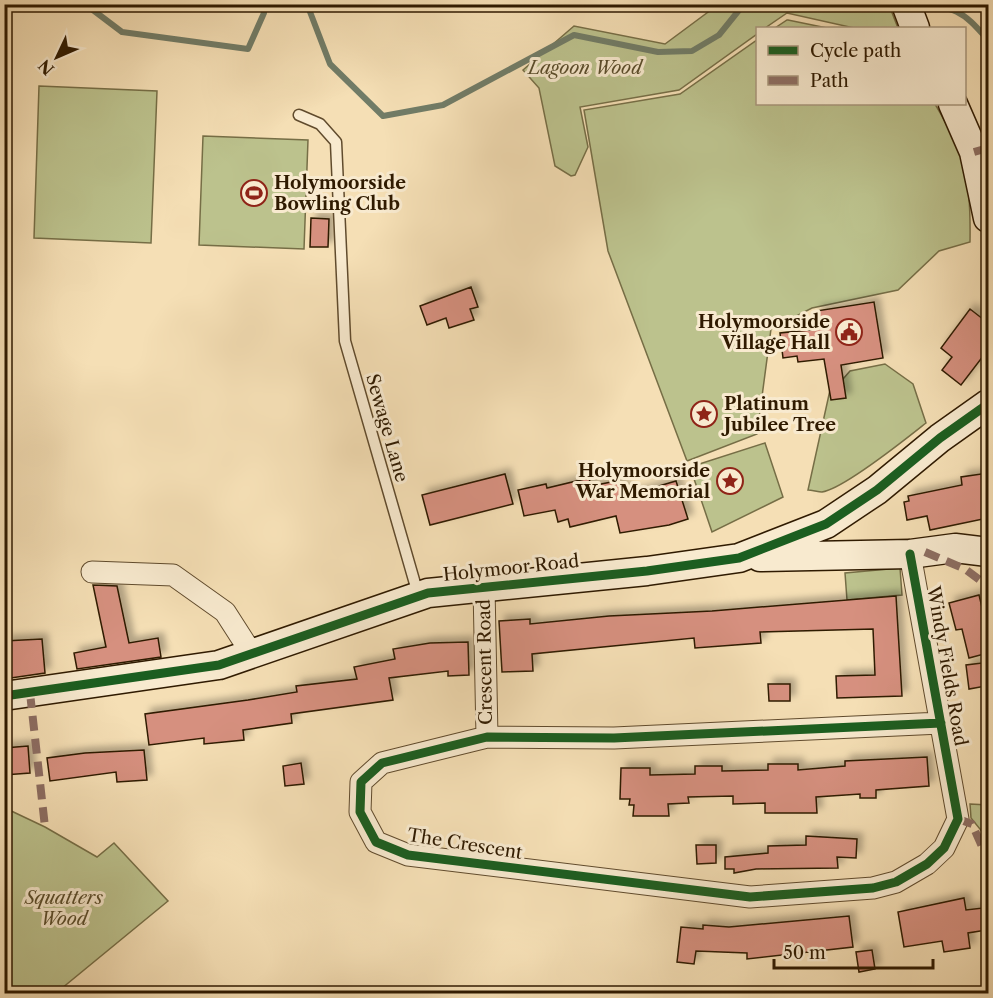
<svg xmlns="http://www.w3.org/2000/svg" width="993" height="998" font-family="'Libre Caslon Text',serif">
  <style>
    .green { fill: #bcc28d; stroke: #766e46; stroke-width: 1.5 }
    .lines { fill: none; stroke-linecap: round; stroke-linejoin: round }
    .stream { stroke: #717c67; stroke-width: 6 }
    .building { fill: #d6907f; stroke: #2f1a00; stroke-width: 1.5; filter: url(#shadow) }
    .lane-casing { stroke: #604b2d; stroke-width: 13 }
    .street-casing { stroke: #604b2d; stroke-width: 23 }
    .secondary-casing { stroke: #2f1a00; stroke-width: 31 }
    .lane { stroke: #f8eacf; stroke-width: 10 }
    .street { stroke: #f8eacf; stroke-width: 21 }
    .secondary { stroke: #f8eacf; stroke-width: 28 }
    .quiet { stroke: #8d6e63; stroke-width: 8; stroke-dasharray: 15 8; stroke-linecap: butt }
    .cycleway-casing { stroke: #f8eacf; stroke-width: 13 }
    .cycleway { stroke: #1b5e20; stroke-width: 9 }
    .labels { text-anchor: middle; stroke-width: 6; stroke-linejoin: round; paint-order: stroke }
    .park-label { font-size: 18px; font-style: italic; fill: #594c2a; stroke: #f8eacf }
    .poi-label { font-size: 18px; font-weight: bold; fill: #2f1a00; stroke: #f8eacf; text-anchor: start }
    .street-label { font-size: 18px; fill: #2f1a00; stroke: #f8eacf }
  </style>
  <defs>
    <filter id="shadow"><feDropShadow dx="5.5" dy="-5.5" stdDeviation="3" flood-color="#0004"/></filter>
  </defs>
  <rect width="100%" height="100%" fill="#f5dfb5"/>
  <filter id="stains"><feTurbulence type="fractalNoise" baseFrequency=".00333" numOctaves="4"/><feColorMatrix values="0 0 0 0 .2 0 0 0 0 .09 0 0 0 0 .02 0 0 0 .5 -.17"/></filter>
  <radialGradient id="worn" r=".72"><stop offset=".6" stop-color="#630" stop-opacity="0"/><stop offset="1" stop-color="#630" stop-opacity=".3"/></radialGradient>
  <path class="green" d="M719,4l170,1 9,23h-44l-67,-15 -22,15h-7l-1,6 -78,56 -99,17 8,40 -13,28 -4,1 -16,-10 -16,-78 -16,-18 51,-44 91,18z
    M787,20h1l39,8h-52z
    M757,40l1,64h177c32,53 36,76 35,138l-31,9 -41,39 -86,18 -41,21 -14,105 -70,27 -79,-210 -24,-141 96,-16z
    M39,86l118,5 -6,152 -117,-5z
    M203,136l105,4 -4,109 -105,-4z
    M885,364l28,20 13,39c-19,15 -82,66 -104,69 -4,0 -10,-2 -14,-2l24,-109 11,-2 7,-8z
    M765,443l18,54 -71,35 -22,-65z
    M900,568l2,27 -55,5 -2,-27z
    M970,804l18,1v34l-17,-21z
    M5,808l40,19 52,30 17,-14 54,58 -112,92h-51z"/>
  <g class="lines">
    <path class="stream" d="M85,4l37,28 126,17 16,-36 -2,-9
      M307,4l23,60 53,52 60,-11 131,-70 84,17 34,-1 27,-16 25,-31
      M854,4l44,2
      M915,6c40,0 47,4 73,34
      M4,23l4,5 -4,7"/>
  </g>
  <path class="building" d="M311,218l18,1 -1,28h-18z
    M471,287l7,20 -8,2 4,11 -25,8 -3,-10 -19,7 -7,-19z
    M874,302l9,56 -42,7 5,33 -15,2 -7,-41 -26,3 -1,-6 -14,2 -3,-25 39,-4 -3,-18z
    M970,309l18,14v18l-1,10 -26,34 -19,-15 10,-13 -11,-9z
    M988,473v43l-6,1 1,2 -53,11 -3,-14 -20,4 -3,-18 5,-1 -1,-5 54,-11 -1,-8z
    M505,474l8,30 -83,21 -8,-30z
    M589,478l2,8 25,-5 16,13 44,-13 12,38 -19,6 -49,8 -4,-17 -46,11 -2,-8 -10,3 -3,-12 -31,6 -6,-26 28,-6 1,4z
    M93,585l24,1 12,57 29,-5 3,19 -84,12 -3,-16 32,-6z
    M979,595l9,37v21l-19,5 -7,-29 -6,1 -7,-27z
    M896,596l6,100 -65,2 -1,-22 39,-1 -2,-46 -113,3 1,11 -66,5 -1,-10 -162,16 1,17 -31,1 -3,-51 31,-2v5l79,-8 103,-5z
    M42,639l3,34 -41,6v-38z
    M468,642l1,33 -21,1v-5l-59,7 4,22 -102,14 1,9 -49,7 1,10 -40,4v-6l-55,7 -4,-31 103,-14 49,-8 -1,-6 61,-7 -3,-12 41,-8 -2,-10 37,-6z
    M982,663l4,23 -17,3 -3,-24z
    M768,684h22v17h-21z
    M28,746l2,27 -26,2v-27z
    M144,750l3,30 -30,2 -1,-10 -66,9 -3,-23 38,-5z
    M927,757l2,29 -53,4v8h-16v-4l-44,3 1,16h-52v-10l-32,1v-8l-45,1 1,6 -21,1 1,12h-36l1,-11h-5l1,-6h-10l1,-31h29v7l45,-1v-8h27v5l46,-1v-6h30v6l47,-4v-5z
    M301,763l3,21 -19,2 -2,-20z
    M806,836l51,3 -1,19 -19,-1 1,11 -82,1 -22,4v-4h-9v-12l43,-4v-7l38,-1z
    M696,845h20v18l-19,1z
    M964,898l2,12 17,-2 4,22 -19,3 2,15 -26,4 -2,-11 -38,6 -6,-35z
    M849,916l4,31 -106,12v-6l-51,-2 -2,13 -17,-2 4,-35 22,2v-4l26,2z
    M872,950l3,19 -16,3 -3,-20z"/>
  <g class="lines">
    <defs>
      <path id="lane" d="M299,115l21,9 16,18 9,199 73,253"/>
      <path id="street" d="M910,554l48,265 -14,29 -17,16 -31,18 -23,6 -123,9 -342,-42 -32,-13 -16,-30 1,-30 21,-19 105,-26 127,1 327,-15
        M92,572l81,3 52,37 27,42
        M484,587l3,150"/>
      <path id="secondary" d="M906,4l9,24
        M953,104l21,48 14,66
        M760,557l150,-3 45,-6 33,4
        M4,696l215,-31 209,-72 219,-22 92,-13 87,-34 51,-34 63,-52 48,-34"/>
    </defs>
    <use href="#lane" class="lane-casing"/>
    <use href="#street" class="street-casing"/>
    <use href="#secondary" class="secondary-casing"/>
    <use href="#lane" class="lane"/>
    <use href="#street" class="street"/>
    <use href="#secondary" class="secondary"/>
    <path class="quiet" d="M974,152l14,-4
      M925,552l40,17 23,17
      M30,693l15,134
      M958,819l14,5 16,36"/>
    <defs>
      <path id="cycleway" d="M910,554l48,265 -14,29 -17,16 -31,18 -23,6 -123,9 -342,-42 -32,-13 -16,-30 1,-30 21,-19 105,-26 127,1 327,-15
        M4,696l215,-31 209,-72 219,-22 92,-13 87,-34 51,-34 63,-52 48,-34"/>
    </defs>
    <use href="#cycleway" class="cycleway-casing"/>
    <use href="#cycleway" class="cycleway"/>
  </g>
  <defs>
    <symbol id="stadium-ring" viewBox="-11 -11 22 22"><circle r="9.5" fill="#f8eacf" stroke="#8f2418" stroke-width="1.5"/><path d="M0-5a6.5 5 0 1 0 0 10a6.5 5 0 1 0 0-10ZM-3.5-1.8h7v3.6h-7Z" fill="#8f2418"/></symbol>
    <symbol id="civic-ring" viewBox="-11 -11 22 22"><circle r="9.5" fill="#f8eacf" stroke="#8f2418" stroke-width="1.5"/><path d="M-.6-6.5H3V-4.5H.6V-3L4-1V1h2V6H-6V1h2V-1L-.6-3ZM-1.2 2.5V6h2.4V2.5Z" fill="#8f2418"/></symbol>
    <symbol id="sight-ring" viewBox="-11 -11 22 22"><circle r="9.5" fill="#f8eacf" stroke="#8f2418" stroke-width="1.5"/><path d="M0-6L1.8-2.2L6-1.7L2.9 1.2L3.7 5.4L0 3.3L-3.7 5.4L-2.9 1.2L-6-1.7L-1.8-2.2Z" fill="#8f2418"/></symbol>
  </defs>
  <g fill-rule="evenodd">
    <use href="#stadium-ring" x="239" y="178" width="30" height="30"/>
    <use href="#civic-ring" x="834" y="317" width="30" height="30"/>
    <use href="#sight-ring" x="689" y="399" width="30" height="30"/>
    <use href="#sight-ring" x="715" y="466" width="30" height="30"/>
  </g>
  <g class="labels">
    <g class="park-label">
      <text x="585" y="74">Lagoon Wood</text>
      <text x="64" y="904">Squatters<tspan x="64" dy="21">Wood</tspan></text>
    </g>
    <g class="poi-label">
      <text x="274" y="189">Holymoorside<tspan x="274" dy="21">Bowling Club</tspan></text>
      <text x="830" y="328" text-anchor="end">Holymoorside<tspan x="830" dy="21">Village Hall</tspan></text>
      <text x="724" y="410">Platinum<tspan x="724" dy="21">Jubilee Tree</tspan></text>
      <text x="710" y="477" text-anchor="end">Holymoorside<tspan x="710" dy="21">War Memorial</tspan></text>
    </g>
    <g class="street-label">
      <text transform="translate(387 428) rotate(74)" y="6">Sewage Lane</text>
      <text transform="translate(511 568) rotate(-6)" y="6">Holymoor Road</text>
      <text transform="translate(485 662) rotate(-91)" y="6">Crescent Road</text>
      <text transform="translate(947 666) rotate(80)" y="6">Windy Fields Road</text>
      <text transform="translate(465 844) rotate(9)" y="6">The Crescent</text>
    </g>
  </g>
  <rect width="993" height="998" fill="none" stroke="#f5dfb5" stroke-width="24"/>
  <rect x="6" y="6" width="981" height="986" fill="none" stroke="#2f1a00" stroke-width="3"/>
  <rect x="12" y="12" width="969" height="974" fill="none" stroke="#2f1a00" stroke-width="1.5"/>
  <rect x="756" y="27" width="210" height="78" fill="#f8eacf" stroke="#a8977c" stroke-width="1.5"/>
  <rect x="768" y="46" width="30" height="9" fill="#1b5e20" stroke="#a8977c" stroke-width="1.5"/>
  <text x="810" y="57" font-size="18" fill="#2f1a00">Cycle path</text>
  <rect x="768" y="76" width="30" height="9" fill="#8d6e63" stroke="#a8977c" stroke-width="1.5"/>
  <text x="810" y="87" font-size="18" fill="#2f1a00">Path</text>
  <g transform="translate(57 57) rotate(226)" stroke="#f8eacf" stroke-width="4.5" paint-order="stroke">
  <path d="M0-4.5L10 22L0 15L-10 22Z" fill="#2f1a00"/>
  <text y="-9" font-size="16" font-weight="bold" text-anchor="middle" fill="#2f1a00">N</text>
  </g>
  <path d="M774 959v9h159v-9" fill="none" stroke="#2f1a00" stroke-width="3"/>
  <text x="783" y="959" font-size="18" fill="#2f1a00" stroke="#f8eacf" stroke-width="4.5" paint-order="stroke">50 m</text>
  <rect width="100%" height="100%" filter="url(#stains)"/>
  <rect width="100%" height="100%" fill="url(#worn)"/>
</svg>
